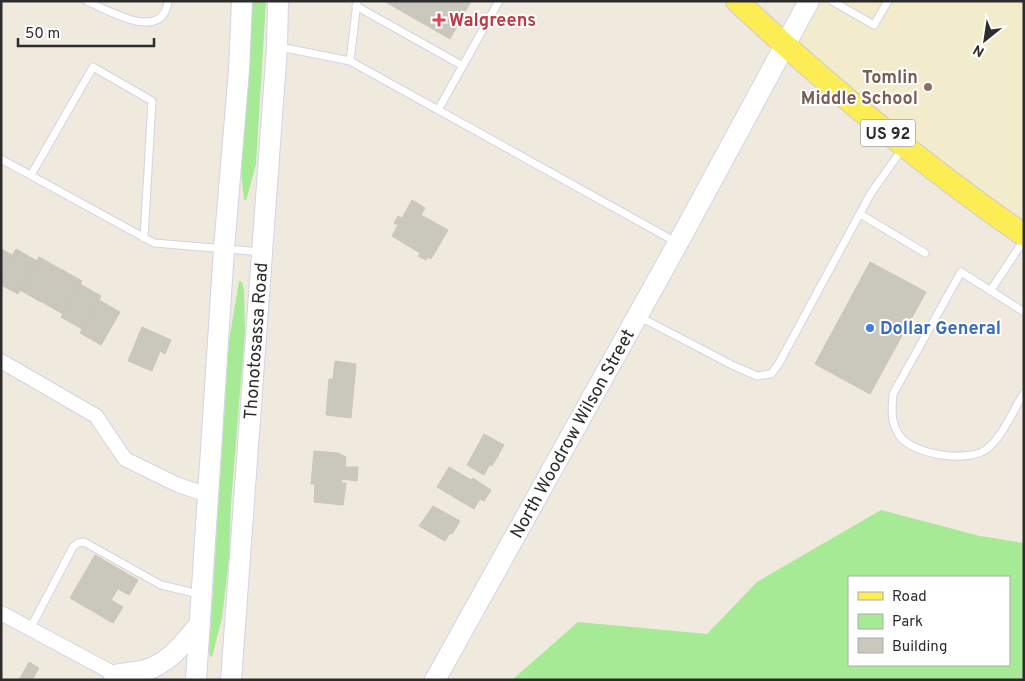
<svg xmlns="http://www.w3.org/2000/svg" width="1025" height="681" font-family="Overpass,sans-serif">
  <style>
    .education { fill: #f2ebcc }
    .green { fill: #a6ea95; fill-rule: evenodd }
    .building { fill: #cac7bd; stroke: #cbc6b6 }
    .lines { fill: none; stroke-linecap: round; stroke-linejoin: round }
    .lane-casing { stroke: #d2d3e6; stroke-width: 9 }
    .street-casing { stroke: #d2d3e6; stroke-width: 16 }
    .secondary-casing { stroke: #d2d3e6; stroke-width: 22 }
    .primary-casing { stroke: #ccc; stroke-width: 24 }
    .lane { stroke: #fff; stroke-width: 7 }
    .street { stroke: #fff; stroke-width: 14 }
    .secondary { stroke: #fff; stroke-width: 20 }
    .primary { stroke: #fded54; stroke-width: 22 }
    .health-dot { fill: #e0444e; stroke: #fff; stroke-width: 2 }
    .education-dot { fill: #8d6e63; stroke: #fff; stroke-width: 2 }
    .shop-dot { fill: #3f7fe0; stroke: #fff; stroke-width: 2 }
    .labels { text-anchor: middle; stroke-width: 4; stroke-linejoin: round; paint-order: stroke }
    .shield { fill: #fff; stroke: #6b6b6b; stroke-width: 1 }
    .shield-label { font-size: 16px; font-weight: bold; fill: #2c2c2c }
    .health-label { font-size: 18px; font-weight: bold; fill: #be3a42; stroke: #fff; text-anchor: start }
    .education-label { font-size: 18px; font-weight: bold; fill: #785e54; stroke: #fff; text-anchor: end }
    .shop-label { font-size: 18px; font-weight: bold; fill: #366cbe; stroke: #fff; text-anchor: start }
    .street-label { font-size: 18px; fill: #2c2c2c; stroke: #fff }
  </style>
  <rect width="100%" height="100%" fill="#efeadd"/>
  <path class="education" d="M809,1h215v234l-239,-189z"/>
  <path class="green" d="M252,1h14l-10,163 -10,37 -2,-2 -4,-35z
    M239,281l3,1 2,8 1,41 -14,172 -2,55 -7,60 -10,39 -2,-1 -1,-4 20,-311z
    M881,510l99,26 44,7v137h-512l66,-58 129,12 50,-52zM849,577h160v88h-160z"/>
  <path class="building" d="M384,1h87l-21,38z
    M412,200l13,8 -4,7 27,15 -17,29 -3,-2 -2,3 -8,-4 2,-3 -28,-17 6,-11 -4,-2 4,-7 4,2z
    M1,249l11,6 -11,19z
    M16,249l21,12 -19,33 -17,-9v-11z
    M39,257l21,12 -19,33 -21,-12z
    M870,262l56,30 -56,102 -55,-30z
    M61,269l21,12 -19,33 -21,-12z
    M80,284l21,12 -19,33 -21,-12z
    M99,300l21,12 -19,33 -21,-12z
    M142,327l29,13 -6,14 -5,-3 -8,20 -24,-10z
    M335,361l21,3 -5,54 -25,-3 3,-36h4z
    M484,434l20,11 -12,21 -2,-2 -6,11 -17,-10z
    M314,451l24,2 8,4 -1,10h13l-1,14 -15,-2 -1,4h5l-3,22 -29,-3 1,-18h-4z
    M449,467l22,13 2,-2 18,12 -7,11 -4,-2 -6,10 -37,-22z
    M433,506l27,15 -8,13 -2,-1 -5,8 -26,-15z
    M95,555l43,25 -9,15 -11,-6 -7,11 12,7 -10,16 -43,-25z
    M29,662l10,6 -7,12h-13z"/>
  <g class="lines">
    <defs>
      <path id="lane" d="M87,1c22,10 76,42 81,0
        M832,1l42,24 14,-24
        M356,6l107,60
        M280,47l70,14 326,181
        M350,61l7,-59
        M438,110l61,-109
        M1,159l153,84 107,9
        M31,175l62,-108 59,34 -8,137
        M860,214l65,39
        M991,290l33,-50
        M1024,312l-63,-40 -68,122c-1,16 -3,26 6,41 13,20 71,29 89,13 16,-14 25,-37 36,-55
        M638,316l96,50 23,10 14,-2 7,-9 93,-172 32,-45
        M30,629l43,-82 5,-4 6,-1 77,43 38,9"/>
      <path id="street" d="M1,361l95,55 29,43 53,26 30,10
        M1,613l121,65"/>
      <g id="secondary">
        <path d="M114,675c11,-2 22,-3 32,-5 24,-7 39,-29 54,-46"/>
        <path d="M196,680l28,-431 15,-179 3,-69"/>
        <path id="s1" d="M231,680l46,-633 1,-46"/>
        <path id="s2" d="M435,680l243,-437 131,-242"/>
      </g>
      <path id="primary" d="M737,1c90,84 185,164 287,234"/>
    </defs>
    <use href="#lane" class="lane-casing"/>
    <use href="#street" class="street-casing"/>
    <use href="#secondary" class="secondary-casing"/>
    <use href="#primary" class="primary-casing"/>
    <use href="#lane" class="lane"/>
    <use href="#street" class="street"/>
    <use href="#secondary" class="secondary"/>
    <use href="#primary" class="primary"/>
  </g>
  <path class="health-dot" d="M436.5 12.5h5v5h5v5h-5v5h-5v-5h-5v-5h5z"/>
  <circle class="education-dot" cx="928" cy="87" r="5"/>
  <circle class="shop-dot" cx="870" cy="328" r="5"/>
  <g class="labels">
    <rect class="shield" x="860.5" y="119.5" width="55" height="27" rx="4"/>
    <g class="shield-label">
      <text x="888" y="139">US 92</text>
    </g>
    <g class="health-label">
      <text x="449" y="26">Walgreens</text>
    </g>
    <g class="education-label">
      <text x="918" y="83">Tomlin<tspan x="918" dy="21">Middle School</tspan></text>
    </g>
    <g class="shop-label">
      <text x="880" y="334">Dollar General</text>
    </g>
    <g class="street-label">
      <text dy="6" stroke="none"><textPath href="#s1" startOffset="340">Thonotosassa Road</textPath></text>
      <text dy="6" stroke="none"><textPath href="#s2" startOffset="282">North Woodrow Wilson Street</textPath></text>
    </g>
  </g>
  <rect width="1025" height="681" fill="none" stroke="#2c2c2c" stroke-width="5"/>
  <rect x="848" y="576" width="162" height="90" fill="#ffffff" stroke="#ababab"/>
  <rect x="858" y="592" width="25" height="8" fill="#fded54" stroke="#ababab"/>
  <text x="892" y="601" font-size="15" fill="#2c2c2c">Road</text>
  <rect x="858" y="614" width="25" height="15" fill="#a6ea95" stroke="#ababab"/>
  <text x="892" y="626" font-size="15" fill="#2c2c2c">Park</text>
  <rect x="858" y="638" width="25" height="15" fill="#cac7bd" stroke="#ababab"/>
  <text x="892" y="651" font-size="15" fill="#2c2c2c">Building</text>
  <g transform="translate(985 40) rotate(210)" stroke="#ffffff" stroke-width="4" paint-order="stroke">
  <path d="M0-4L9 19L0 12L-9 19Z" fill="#2c2c2c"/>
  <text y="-8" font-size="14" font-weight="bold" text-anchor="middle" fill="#2c2c2c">N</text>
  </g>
  <path d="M18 38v8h136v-8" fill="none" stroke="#2c2c2c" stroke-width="2.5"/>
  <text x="25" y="38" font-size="15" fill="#2c2c2c" stroke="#ffffff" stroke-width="4" paint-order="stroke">50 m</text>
</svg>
